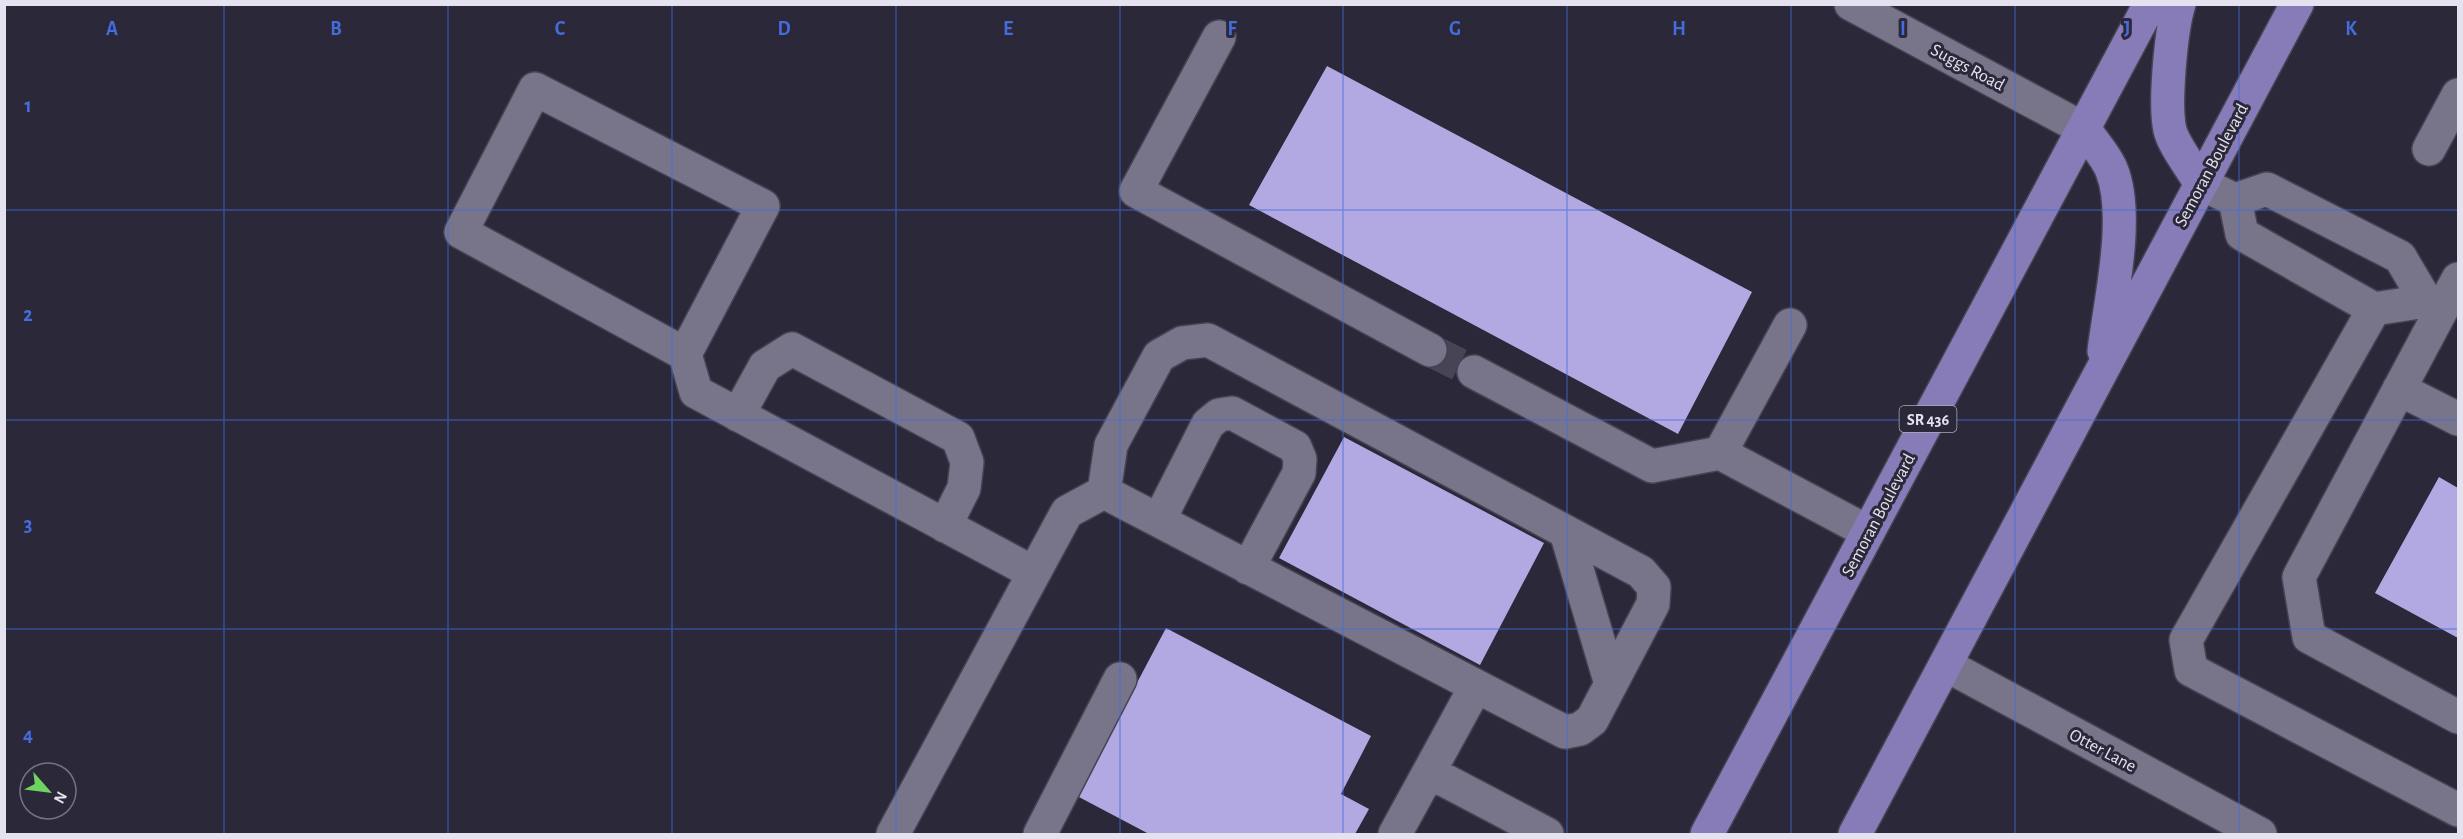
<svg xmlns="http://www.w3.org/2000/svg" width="2463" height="839" font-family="'Alegreya Sans',sans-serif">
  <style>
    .building { fill: #b2a9e3 }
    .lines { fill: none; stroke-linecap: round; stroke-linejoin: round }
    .minor-tunnel { stroke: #474455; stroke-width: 33; stroke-dasharray: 33 16; stroke-linecap: butt }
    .minor-casing { stroke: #454352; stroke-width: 36 }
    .major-casing { stroke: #454352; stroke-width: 36 }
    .minor { stroke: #78758b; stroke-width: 33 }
    .major { stroke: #877cb7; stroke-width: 33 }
    .grid { fill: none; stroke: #456cdc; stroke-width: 1.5; stroke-opacity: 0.55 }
    .labels { text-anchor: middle; stroke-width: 6; stroke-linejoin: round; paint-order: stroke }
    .shield { fill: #2b283a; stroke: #acaab8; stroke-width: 1.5 }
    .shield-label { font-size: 16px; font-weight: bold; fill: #e3e2ee }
    .street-label { font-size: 18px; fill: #e3e2ee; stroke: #2b283a }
    .grid-label { font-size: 20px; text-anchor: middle; font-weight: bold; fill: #456cdc; stroke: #2b283a; stroke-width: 6; stroke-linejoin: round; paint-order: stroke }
  </style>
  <rect width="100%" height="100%" fill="#2b283a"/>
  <path class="building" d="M1327,66l425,226 -74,142 -429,-229z
    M1344,437l200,106 -64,122 -201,-107z
    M2439,477l19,11v150l-83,-45z
    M1166,628l205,108 -30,58 28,15 -14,25h-206l-72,-38z"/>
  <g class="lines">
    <path class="minor-tunnel" d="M1430,350l44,22"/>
    <defs>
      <path id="minor" d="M1851,4l233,125
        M1219,37l-83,154 294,159
        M2429,149l29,-54
        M2200,183l35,17 32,-11 133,68 26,44 16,8
        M2235,200l7,34 132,75 52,-8
        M2458,279l-159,298 10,60 149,80
        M2374,309l-188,331 5,30 267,140
        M1790,325l-70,128 148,79
        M685,354l78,-148 -228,-117 -74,143 224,122 11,38 338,181
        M1474,372l178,94 68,-13
        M2399,389l59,30
        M738,415l27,-49 27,-17 166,89 9,24 -3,26 -19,38
        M1104,492l7,-47 48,-89 23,-13 26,-3 433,232 13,15 -1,17 -61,116 -12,9 -15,3 -89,-46 -47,86
        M1104,492l372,194
        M1159,520l49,-96 11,-9 13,-2 63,34 5,12 -1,14 -51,95
        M1566,532l45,152
        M1946,665l314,169
        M893,834l174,-322 37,-20
        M1040,834l80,-155
        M1395,834l34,-62 118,62"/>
      <path id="major" d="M2179,4c-8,26 -15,101 -9,126 3,14 23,40 30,53
        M2084,129c9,13 23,28 28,42 18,46 -2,131 -8,180
        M1707,834l443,-830
        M1855,834l442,-830"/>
    </defs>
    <use href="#minor" class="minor-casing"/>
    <use href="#major" class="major-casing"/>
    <use href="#minor" class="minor"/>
    <use href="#major" class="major"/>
  </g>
  <path class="grid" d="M224,4v830M448,4v830M672,4v830M896,4v830M1120,4v830M1343,4v830M1567,4v830M1791,4v830M2015,4v830M2239,4v830M4,210h2454M4,420h2454M4,629h2454"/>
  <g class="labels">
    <rect class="shield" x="1899.5" y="406" width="57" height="26" rx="4.5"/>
    <g class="shield-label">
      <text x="1928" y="425">SR 436</text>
    </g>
    <g class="street-label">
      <text transform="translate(1968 67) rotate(28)" y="6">Suggs Road</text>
      <text transform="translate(2211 165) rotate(-62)" y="6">Semoran Boulevard</text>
      <text transform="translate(1878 515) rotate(-62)" y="6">Semoran Boulevard</text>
      <text transform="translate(2103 750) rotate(28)" y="6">Otter Lane</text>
    </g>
  </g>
  <g class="grid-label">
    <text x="112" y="35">A</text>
    <text x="336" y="35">B</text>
    <text x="560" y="35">C</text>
    <text x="784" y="35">D</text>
    <text x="1008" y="35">E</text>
    <text x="1232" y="35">F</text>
    <text x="1455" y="35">G</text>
    <text x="1679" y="35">H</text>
    <text x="1903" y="35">I</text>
    <text x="2127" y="35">J</text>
    <text x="2351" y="35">K</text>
    <text x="28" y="112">1</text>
    <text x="28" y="321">2</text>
    <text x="28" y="531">3</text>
    <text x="28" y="741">4</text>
  </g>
  <rect width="2463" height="839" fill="none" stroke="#e3e2ee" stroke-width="12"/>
  <g transform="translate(48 791) rotate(118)"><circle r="28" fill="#2b283a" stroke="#757282" stroke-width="1.5"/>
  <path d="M0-4.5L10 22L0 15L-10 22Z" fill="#6fd35f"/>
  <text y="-9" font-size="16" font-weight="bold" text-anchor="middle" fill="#e3e2ee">N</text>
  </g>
</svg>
